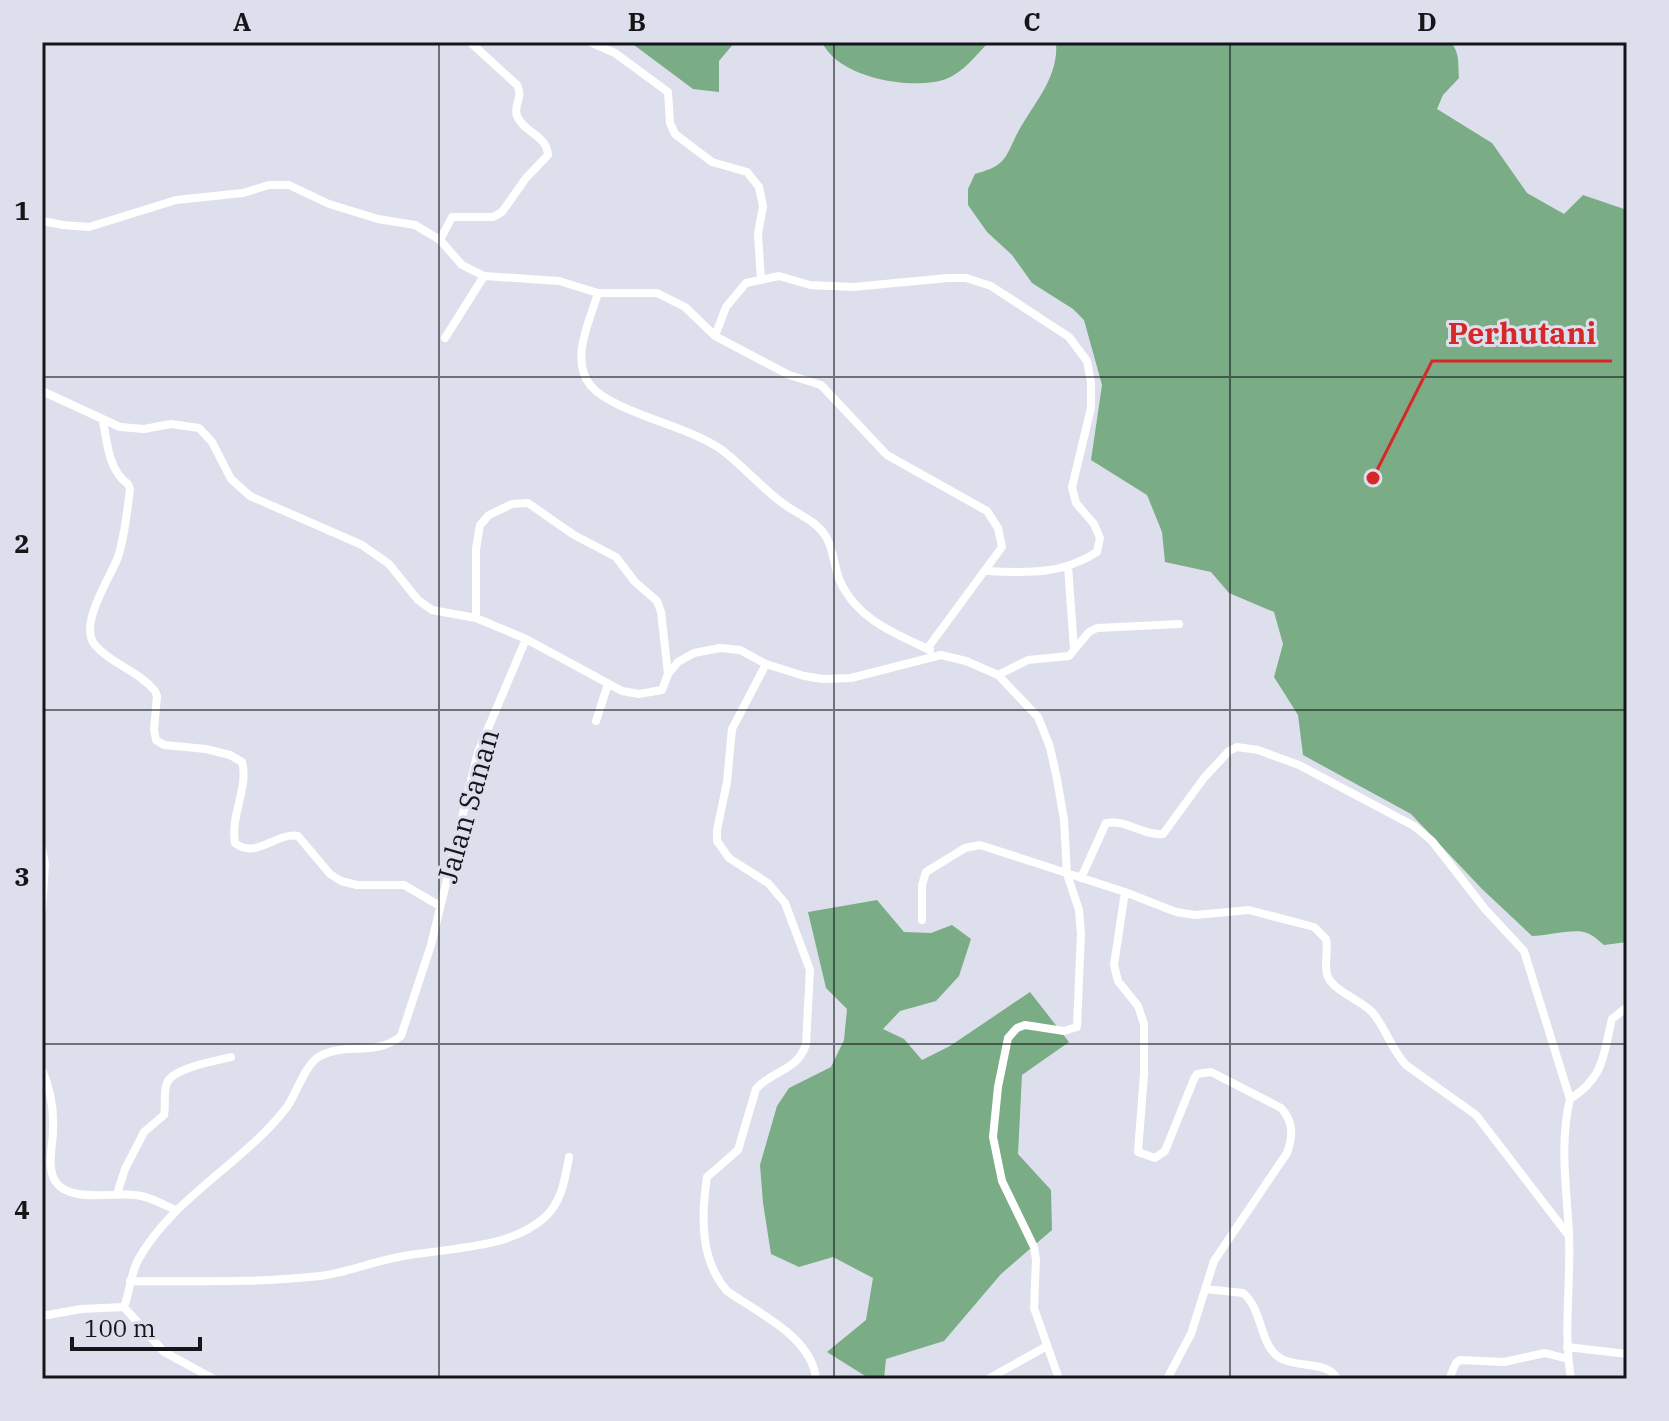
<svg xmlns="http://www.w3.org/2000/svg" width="1669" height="1421" font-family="'IBM Plex Serif',serif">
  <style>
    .forest { fill: #7aac85 }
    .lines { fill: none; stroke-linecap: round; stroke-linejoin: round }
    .street { stroke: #fff; stroke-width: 8 }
    .grid { fill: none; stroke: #15161a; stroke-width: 2; stroke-opacity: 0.55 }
    .labels { text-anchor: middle; stroke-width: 6; stroke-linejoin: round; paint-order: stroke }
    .street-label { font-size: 28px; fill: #15161a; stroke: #dde0ec }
    .leader { fill: none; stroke: #d62828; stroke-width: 3 }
    .callout-dot { fill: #d62828; stroke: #dde0ec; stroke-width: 3 }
    .callout-label { font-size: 30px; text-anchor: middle; font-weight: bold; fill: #d62828; stroke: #dde0ec; stroke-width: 6; stroke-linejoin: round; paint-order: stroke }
    .neatline { fill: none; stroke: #15161a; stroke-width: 3 }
    .grid-label { font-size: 26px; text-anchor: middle; font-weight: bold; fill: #15161a }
  </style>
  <rect width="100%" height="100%" fill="#dde0ec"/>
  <path class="forest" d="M630,42h105l-16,19v31l-26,-3z
    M822,42h167c-13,13 -25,30 -43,37 -34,12 -108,-1 -124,-37z
    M1056,42h394c10,9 8,23 9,36l-16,17 -6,14 55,34 35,50 37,21 19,-19 44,15v732l-23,3c-5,-4 -11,-10 -17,-12 -12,-5 -40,3 -55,3l-50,-47 -71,-75 -108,-59 -5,-40 -24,-38 9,-33 -9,-32 -45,-19 -18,-21 -46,-10 -3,-30 -15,-37 -56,-35 11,-75 -18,-65 -11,-11 -41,-26 -20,-28 -25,-23 -19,-27v-16l7,-15c10,-3 21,-6 28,-14 6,-7 10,-19 15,-28 16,-30 41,-54 38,-90z
    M877,900l27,32 27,1 21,-8 19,14 -12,37 -23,25 -36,10 -17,18 21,10 18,21 28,-14 80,-54 39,50 -47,33 -4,79 33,36 1,40 -51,44 -57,67 -58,18 -2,20h-14l-43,-27 39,-32 7,-42 -40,-21 -34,10 -28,-13 -8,-51 -3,-38 17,-59 12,-18 42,-21 13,-27 3,-31 -21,-21 -18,-76z"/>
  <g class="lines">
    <path class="street" d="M590,42l25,11 53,39 2,31 5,11 37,28 35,10 12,15 4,19 -5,28 3,46
      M42,221l21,4 26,2 87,-27 67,-7 26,-8h20l40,19 49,15 37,6 25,15 22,25 22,11 75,5 39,12h59l28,14 30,29 15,8 59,31 32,10 66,70 100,56 11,17 4,19 -75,102
      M440,240l12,-23h41l9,-5 24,-34 22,-23c-1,-20 -24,-22 -31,-39 -4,-11 7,-19 0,-31l-47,-43
      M598,293c-8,28 -29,67 -7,93 22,26 98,40 131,64 21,16 38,36 59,52 14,11 34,18 44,33 9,14 9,32 15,46 17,38 55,53 90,69
      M715,336l11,-29 20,-24 33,-7 31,9 43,2 95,-9h18l25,8 78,51 18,24 4,21v26l-19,79 4,16 18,21 6,14 -3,14c-35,23 -71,21 -110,19
      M445,338l39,-62
      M42,391l78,36 24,2 27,-5 28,4 13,14 19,37 19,17 112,49 27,19 29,36 14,10 44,8 50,21
      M103,421c4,22 6,50 25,63l2,5c-3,22 -5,47 -12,68 -8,21 -40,68 -23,88 16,19 44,26 60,46l2,5 -3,34 2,10 8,5 42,4 24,6 12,7c7,26 -12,53 -7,81 21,17 41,-11 63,-7l32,38 11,7 16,4h47l36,21
      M1068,566l6,83
      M476,618v-69l4,-24 9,-10 23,-11 16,-1 46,32 42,22 19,25 22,19 4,11 7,62
      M766,664l-34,65 -5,53 -10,48v11l12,17 39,25 17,20 25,67 -4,74c-8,27 -34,26 -50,45l-18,61 -31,27c-6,40 -7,83 20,114 31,22 85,46 89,88
      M998,675l30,-15 41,-4 20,-24 8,-4 82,-4
      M596,721l12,-37
      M42,848l3,16 -3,45
      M1081,878l25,-55c20,-4 37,13 57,11l41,-56 25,-27 8,-4 21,3 41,15 115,61 18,15 53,68 39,42 46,148
      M1125,892l-11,73 4,16 20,25 6,18v50l-6,78 17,6 10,-7 29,-72 3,-5 14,-2 70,36c13,14 12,28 6,45l-73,108 -23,73 -24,45
      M922,920v-35l4,-13 39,-24 15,-3 145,47 51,20 19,3 54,-5 65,17 12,12c3,12 -3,27 2,38 7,15 33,23 44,35 14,16 19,37 34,53l70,50 93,121
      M42,1070c9,20 12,38 11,60 0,15 -6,34 1,49 13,25 58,13 81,16 14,1 27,9 40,15
      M117,1194l8,-25 19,-37 20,-17c2,-10 -1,-22 3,-32 5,-15 49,-22 64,-26
      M130,1281c63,0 127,2 190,-5 31,-4 59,-17 90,-21 42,-7 100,-7 134,-37 18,-15 21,-40 25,-61
      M1205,1289l38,4c20,16 16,52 37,65 15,10 50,3 57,21
      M124,1307l40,45 50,27
      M42,1316l39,-7 43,-2c6,-15 6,-32 14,-47 35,-63 105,-96 149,-153 9,-13 19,-44 33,-51 26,-14 55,1 81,-20l30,-91 47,-193 48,-113 96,52 17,3 23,-4 6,-16 10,-12 16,-9 26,-5 20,2 26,14 38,12 19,3 28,-1 90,-23 25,6 32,14 40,42 12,30 7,32 7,41 3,54 12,36 2,24 -4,93 -13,4 -39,-6 -8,3 -9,10 -10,49 -5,50 9,44 32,66 2,13 -2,48 25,71
      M1567,1347l60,7
      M988,1379l59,-33
      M1449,1379l7,-16 4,-3 44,2 41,-9 23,6
      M1571,1379c-8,-48 0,-95 -2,-144 -2,-46 -10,-90 1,-136 35,-22 33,-44 42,-80l15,-12"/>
  </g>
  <path class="grid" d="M439,42v1337M834,42v1337M1230,42v1337M42,377h1585M42,710h1585M42,1044h1585"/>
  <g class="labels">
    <g class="street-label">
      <text transform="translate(468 806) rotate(-74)" y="10">Jalan Sanan</text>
    </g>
  </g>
  <path class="leader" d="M1373 478L1432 361H1612"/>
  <circle class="callout-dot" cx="1373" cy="478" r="8"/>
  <g class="callout-label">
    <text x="1522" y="344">Perhutani</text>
  </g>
  <rect width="1669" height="1421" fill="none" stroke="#dde0ec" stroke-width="88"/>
  <path d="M72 1337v12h128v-12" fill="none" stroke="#15161a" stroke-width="4"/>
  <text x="84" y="1337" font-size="24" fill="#15161a" stroke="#dde0ec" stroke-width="6" paint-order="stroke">100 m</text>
  <rect x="44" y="44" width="1581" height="1333" class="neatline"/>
  <g class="grid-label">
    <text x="242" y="31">A</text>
    <text x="637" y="31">B</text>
    <text x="1032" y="31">C</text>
    <text x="1427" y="31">D</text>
    <text x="22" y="220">1</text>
    <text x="22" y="553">2</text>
    <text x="22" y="886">3</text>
    <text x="22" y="1219">4</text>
  </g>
</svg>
